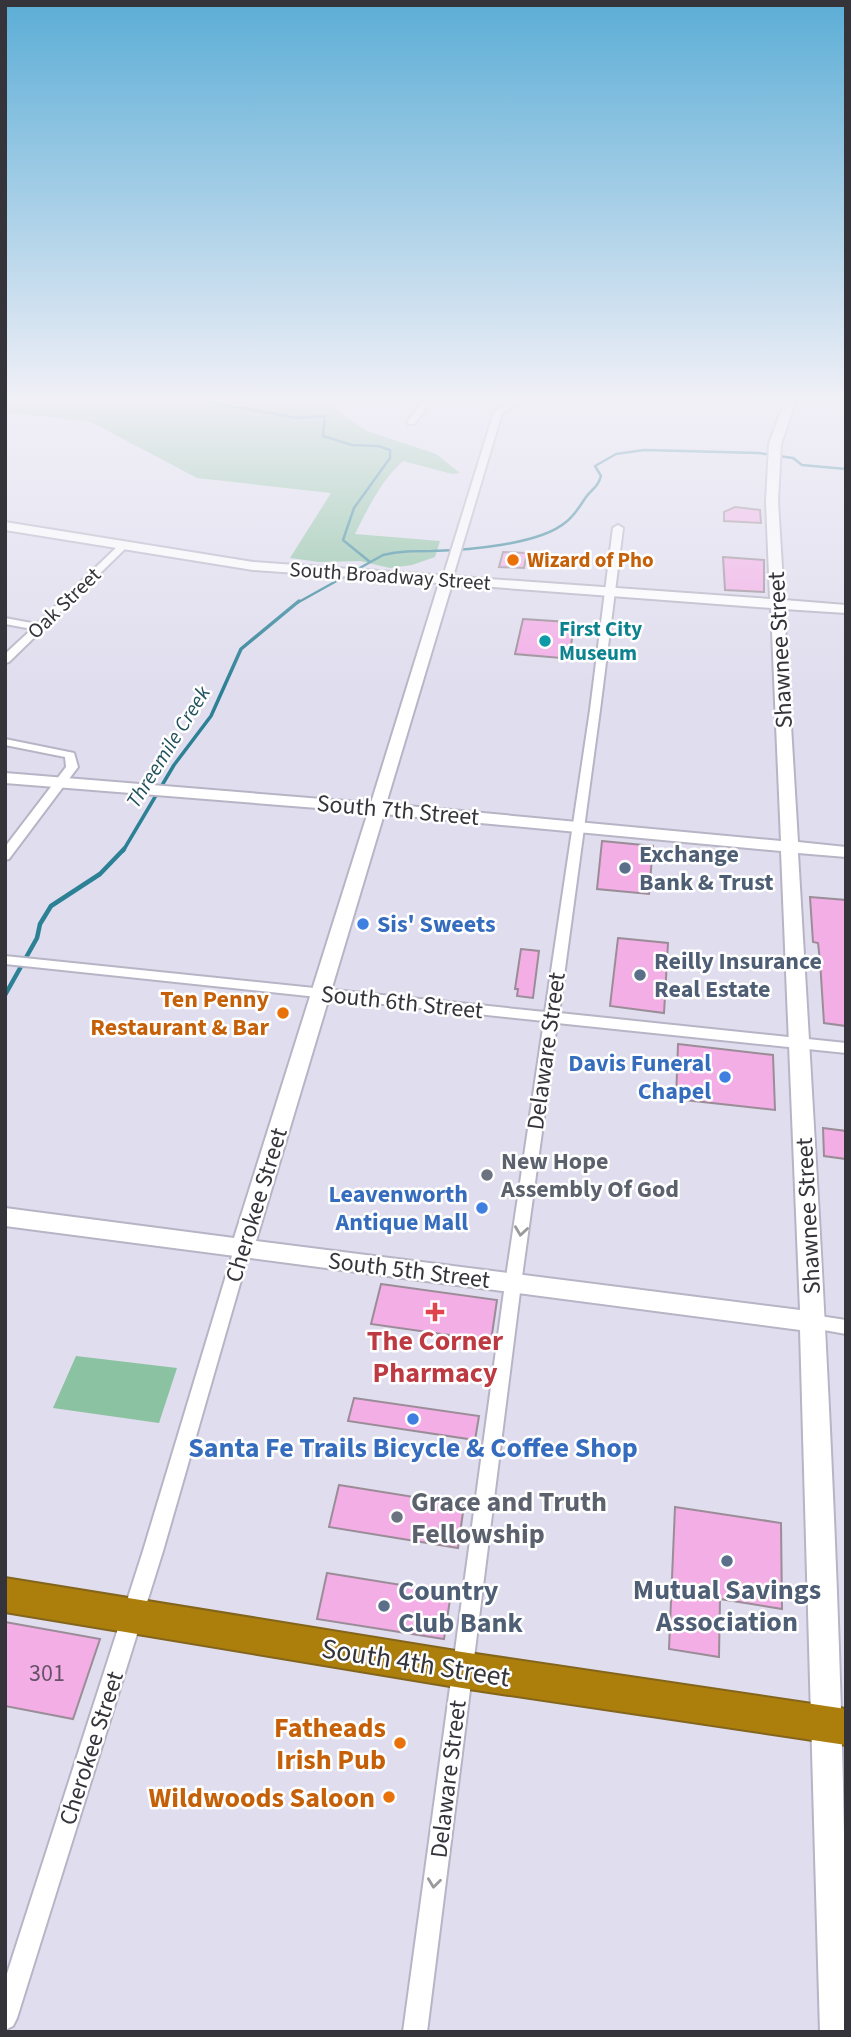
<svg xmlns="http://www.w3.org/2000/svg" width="851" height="2037" font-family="'Source Sans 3',sans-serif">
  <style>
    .green { fill: #8bc2a1 }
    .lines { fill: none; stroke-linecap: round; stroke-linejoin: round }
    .stream-far2 { stroke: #2c8195; stroke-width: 2.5 }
    .stream-far1 { stroke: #2c8195; stroke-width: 3.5 }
    .stream { stroke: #2c8195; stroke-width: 4.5 }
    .building { fill: #f3aee6; stroke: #9b8d98; stroke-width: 2 }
    .street-casing { stroke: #b7b4c5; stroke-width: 4 }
    .secondary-casing { stroke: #b7b4c5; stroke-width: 4 }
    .highway-casing { stroke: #83651c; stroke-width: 4 }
    .street { fill: #fff; fill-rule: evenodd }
    .secondary { fill: #fff; fill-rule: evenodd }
    .highway { fill: #ac7f0c; fill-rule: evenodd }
    .oneway { stroke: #9a9a9d }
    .food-dot { fill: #e8710a; stroke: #fff; stroke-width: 2.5 }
    .culture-dot { fill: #0f9aa8; stroke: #fff; stroke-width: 2.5 }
    .service-dot { fill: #5c6f8a; stroke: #fff; stroke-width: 2.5 }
    .shop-dot { fill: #3f7fe0; stroke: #fff; stroke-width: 2.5 }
    .worship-dot { fill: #6b7280; stroke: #fff; stroke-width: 2.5 }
    .health-dot { fill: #e0444e; stroke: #fff; stroke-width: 2.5 }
    .labels { text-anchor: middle; stroke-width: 5; stroke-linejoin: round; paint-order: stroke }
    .far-food-label { font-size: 21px; font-weight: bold; fill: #c56008; stroke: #fff; text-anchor: start }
    .far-street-label { font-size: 21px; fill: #36343b; stroke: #fff }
    .far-culture-label { font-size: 21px; font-weight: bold; fill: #0d838f; stroke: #fff; text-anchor: start }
    .far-water-label { font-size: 21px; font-style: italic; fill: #22535e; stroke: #fff }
    .street-label { font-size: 24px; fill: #36343b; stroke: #fff }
    .service-label { font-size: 24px; font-weight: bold; fill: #4e5e75; stroke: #fff; text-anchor: start }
    .shop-label { font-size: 24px; font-weight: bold; fill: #366cbe; stroke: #fff; text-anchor: end }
    .food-label { font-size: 24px; font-weight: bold; fill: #c56008; stroke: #fff; text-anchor: end }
    .worship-label { font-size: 24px; font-weight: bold; fill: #5b616d; stroke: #fff; text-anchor: start }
    .near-number-label { font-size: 24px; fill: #655266 }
    .near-health-label { font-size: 28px; font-weight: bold; fill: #be3a42; stroke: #fff }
    .near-shop-label { font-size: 28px; font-weight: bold; fill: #366cbe; stroke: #fff }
    .near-worship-label { font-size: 28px; font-weight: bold; fill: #5b616d; stroke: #fff; text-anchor: start }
    .near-service-label { font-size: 28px; font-weight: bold; fill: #4e5e75; stroke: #fff }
    .near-street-label { font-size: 28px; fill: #36343b; stroke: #fff }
    .near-food-label { font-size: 28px; font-weight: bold; fill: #c56008; stroke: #fff; text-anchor: end }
  </style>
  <rect width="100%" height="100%" fill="#e0ddee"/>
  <path class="green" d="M5,403h322l40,28 69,23 24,19 -8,1 -49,-13c-21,18 -36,49 -48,73l85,7 -5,16 -23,8 -22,3 -30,-7 -41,1 -29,-4 41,-65 -134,-15 -106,-56 -86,-10z
    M76,1356l101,12 -18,55 -106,-15z"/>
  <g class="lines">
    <path class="stream-far2" d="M212,403l86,15 27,-2 -2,20 29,9 26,1 12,4v8l-36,50 -11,32 27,22
      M297,603l86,-48c16,-4 31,-4 48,-4 36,-1 108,-6 135,-29 9,-7 14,-16 20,-25 7,-9 12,-10 15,-21l-6,-10 21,-12 28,-4 115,3 34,5 9,7 44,4"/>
    <path class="stream-far1" d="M123,851l51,-86 37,-49 30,-67 58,-48"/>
    <path class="stream" d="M5,995l32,-57 3,-14 11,-18 49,-32 24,-25"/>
  </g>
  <path class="building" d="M735,507l25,3 1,13 -37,-2v-9z
    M503,552l24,1 -3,15 -25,-1z
    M723,557l41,3v32l-39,-2z
    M523,619l45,3 -2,9 7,1 -3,20 -8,-1 -1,7 -46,-4z
    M602,841l51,5 -4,48 -52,-5z
    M810,897l36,3v126l-22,-3 -4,-62 -2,-18 -5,-1z
    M618,938l50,5 -4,70 -54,-7z
    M521,949l18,2 -6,47 -16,-2 1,-7h-3z
    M678,1044l95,11 2,55 -99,-11z
    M823,1128l23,3v28l-22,-3z
    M381,1284l116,16 -6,41 -120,-17z
    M354,1398l125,18 -4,24 -127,-19z
    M339,1485l125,20 -6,43 -129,-21z
    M675,1507l106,16 1,86 -62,-10 -1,58 -50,-8z
    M327,1573l124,20 -7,46 -127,-20z
    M5,1622l95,17 -27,80 -68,-13z"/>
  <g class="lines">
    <defs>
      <path id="street" d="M422,403h8l-16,21h-6l-1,-2z
        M509,403h11l-18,10 -50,167 -8,2 -2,-2 52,-168z
        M618,525l5,3 -23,182 -41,303 287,30v10l-289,-30 -36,261 -94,748h-24l102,-748 39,-263 -539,-57v-8l540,56 45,-302 23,-182z
        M120,544l8,2 -119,116 -4,1v-9l27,-25 -27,-5v-6l32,6z
        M5,739l69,14 4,14 -69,92 -4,1v-13l61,-80 -1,-10 -60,-12z
        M242,1242l6,2 2,5 -87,302 -146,467 -4,8 -8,4v-50l138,-429 91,-302 2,-5z
        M813,1315l33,5v14l-39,-7 -3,-5 3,-5z"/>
      <path id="secondary" d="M784,403h11l-14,41 -3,57 6,99 62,5v8l-62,-4 14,233 48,5v10l-48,-4c23,392 48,785 48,1179h-26l-20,-702 -795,-104v-18l229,30 134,-426 -363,-29v-10l366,30 68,-220 -186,-13 -248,-40v-8l248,40 517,37 -4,-98 3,-57zM452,584l319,24 10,233 -395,-37zM384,814l397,37 19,459 -544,-69z"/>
      <path id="highway" d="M5,1578l457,74 384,57v36l-384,-57 -457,-76z"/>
    </defs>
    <use href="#street" class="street-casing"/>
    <use href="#secondary" class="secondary-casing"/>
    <use href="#highway" class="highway-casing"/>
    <use href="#street" class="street"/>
    <use href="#secondary" class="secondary"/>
    <use href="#highway" class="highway"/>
  </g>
  <defs><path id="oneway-chevron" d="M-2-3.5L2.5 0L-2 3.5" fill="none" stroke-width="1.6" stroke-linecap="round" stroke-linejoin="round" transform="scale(1.75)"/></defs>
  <g class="oneway">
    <use href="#oneway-chevron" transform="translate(521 1231) rotate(98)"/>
    <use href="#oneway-chevron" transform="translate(434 1883) rotate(97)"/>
  </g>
  <linearGradient id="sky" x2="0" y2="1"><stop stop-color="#5badd6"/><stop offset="0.58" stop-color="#f1f0f7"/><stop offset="1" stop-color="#f1f0f7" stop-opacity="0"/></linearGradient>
  <rect width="851" height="689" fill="url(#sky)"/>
  <g class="food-dot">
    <circle cx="513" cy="560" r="7"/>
    <circle cx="283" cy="1013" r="7"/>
    <circle cx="400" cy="1743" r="7"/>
    <circle cx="389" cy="1797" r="7"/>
  </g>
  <circle class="culture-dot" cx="545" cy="641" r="7"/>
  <g class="service-dot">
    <circle cx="625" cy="868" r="7"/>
    <circle cx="640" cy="975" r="7"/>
    <circle cx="727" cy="1561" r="7"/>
    <circle cx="384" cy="1606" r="7"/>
  </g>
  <g class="shop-dot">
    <circle cx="363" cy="924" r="7"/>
    <circle cx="725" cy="1077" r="7"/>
    <circle cx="482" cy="1208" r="7"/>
    <circle cx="413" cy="1419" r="7"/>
  </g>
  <g class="worship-dot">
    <circle cx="487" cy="1175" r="7"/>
    <circle cx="397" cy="1517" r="7"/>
  </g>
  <path class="health-dot" d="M431.5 1301.5h7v7h7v7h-7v7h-7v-7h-7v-7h7z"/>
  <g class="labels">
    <g class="far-food-label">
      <text x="527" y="567">Wizard of Pho</text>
    </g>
    <g class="far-street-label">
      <text transform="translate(390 576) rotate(4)" y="7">South Broadway Street</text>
      <text transform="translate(64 603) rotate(-44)" y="7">Oak Street</text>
    </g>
    <g class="far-culture-label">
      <text x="559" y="636">First City<tspan x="559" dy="24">Museum</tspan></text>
    </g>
    <g class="far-water-label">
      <text transform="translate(168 747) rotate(-58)" y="7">Threemile Creek</text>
    </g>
    <g class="street-label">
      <text transform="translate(780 650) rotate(-93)" y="8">Shawnee Street</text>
      <text transform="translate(398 810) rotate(5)" y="8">South 7th Street</text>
      <text transform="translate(402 1002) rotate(6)" y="8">South 6th Street</text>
      <text transform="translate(546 1051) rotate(-82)" y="8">Delaware Street</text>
      <text transform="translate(256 1205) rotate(-73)" y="8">Cherokee Street</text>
      <text transform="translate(808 1216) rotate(-93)" y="8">Shawnee Street</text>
      <text transform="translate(409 1270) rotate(7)" y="8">South 5th Street</text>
      <text transform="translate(91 1748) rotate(-72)" y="8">Cherokee Street</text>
      <text transform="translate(448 1779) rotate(-83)" y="8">Delaware Street</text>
    </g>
    <g class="service-label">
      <text x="639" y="862">Exchange<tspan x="639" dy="28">Bank &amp; Trust</tspan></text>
      <text x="654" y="969">Reilly Insurance<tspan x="654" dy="28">Real Estate</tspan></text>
    </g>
    <g class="shop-label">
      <text x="377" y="932" text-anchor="start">Sis' Sweets</text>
      <text x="711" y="1071">Davis Funeral<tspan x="711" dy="28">Chapel</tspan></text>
      <text x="468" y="1202">Leavenworth<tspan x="468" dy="28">Antique Mall</tspan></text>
    </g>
    <g class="food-label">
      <text x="269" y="1007">Ten Penny<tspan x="269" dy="28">Restaurant &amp; Bar</tspan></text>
    </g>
    <g class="worship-label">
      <text x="501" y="1169">New Hope<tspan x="501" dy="28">Assembly Of God</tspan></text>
    </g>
    <g class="near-number-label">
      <text x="47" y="1681">301</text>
    </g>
    <g class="near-health-label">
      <text x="435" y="1350">The Corner<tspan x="435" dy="32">Pharmacy</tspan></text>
    </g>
    <g class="near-shop-label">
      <text x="413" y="1457">Santa Fe Trails Bicycle &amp; Coffee Shop</text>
    </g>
    <g class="near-worship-label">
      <text x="411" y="1511">Grace and Truth<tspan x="411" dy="32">Fellowship</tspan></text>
    </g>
    <g class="near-service-label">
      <text x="727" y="1599">Mutual Savings<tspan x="727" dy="32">Association</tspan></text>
      <text x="398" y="1600" text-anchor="start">Country<tspan x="398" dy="32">Club Bank</tspan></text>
    </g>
    <g class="near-street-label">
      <text transform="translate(416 1662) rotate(9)" y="10">South 4th Street</text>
    </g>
    <g class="near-food-label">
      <text x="386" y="1737">Fatheads<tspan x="386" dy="32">Irish Pub</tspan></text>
      <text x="375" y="1807">Wildwoods Saloon</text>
    </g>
  </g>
  <rect width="851" height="2037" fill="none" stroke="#36343b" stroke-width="14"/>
</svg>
